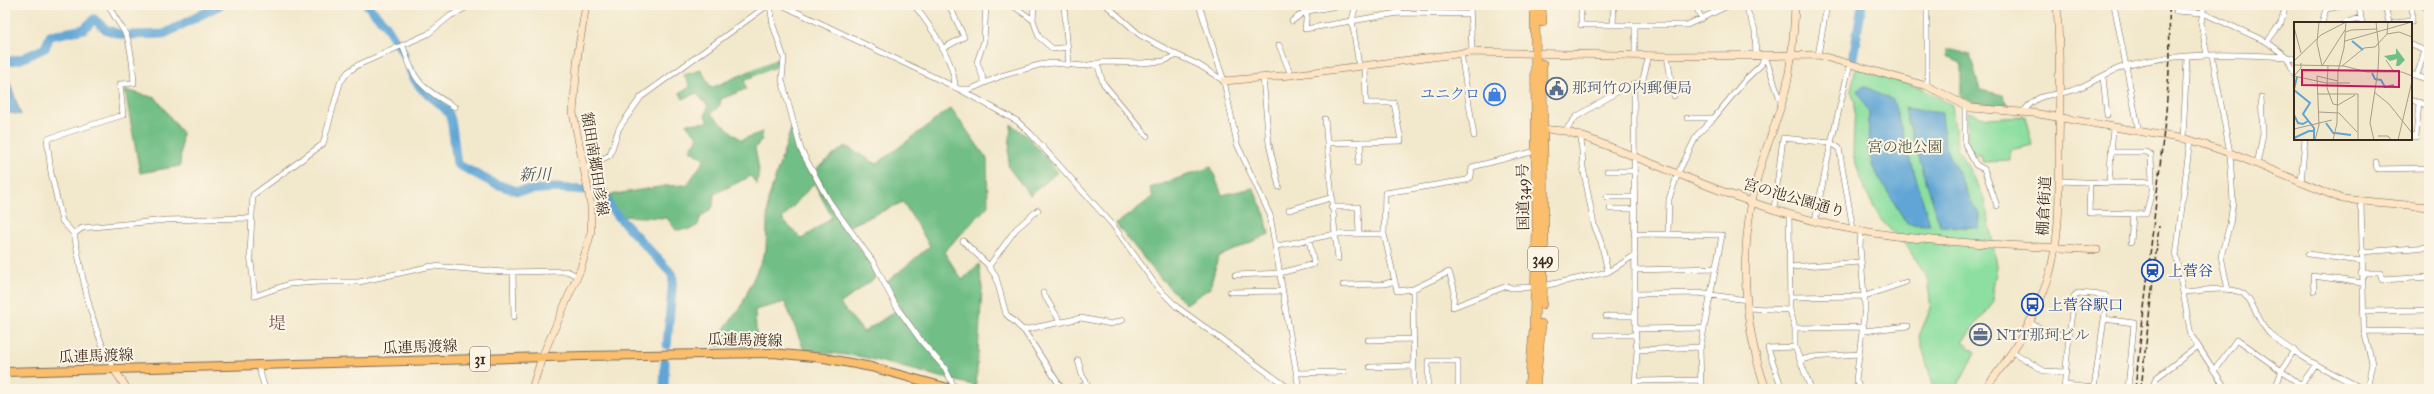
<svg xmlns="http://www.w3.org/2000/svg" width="2434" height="394" font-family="'IM FELL Great Primer','Noto Serif JP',serif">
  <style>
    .green { fill: #8cdfa0; stroke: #64845f }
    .forest { fill: #71be86; stroke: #567452; fill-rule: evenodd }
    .water { fill: #5ea5d5; stroke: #4c687a }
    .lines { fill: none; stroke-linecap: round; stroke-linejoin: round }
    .river { stroke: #5ea5d5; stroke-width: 9 }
    .street-casing { stroke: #7b6c5b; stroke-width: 6 }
    .secondary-casing { stroke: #7b6c5b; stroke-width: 8 }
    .primary-casing { stroke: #7b6c5b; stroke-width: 10 }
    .highway-casing { stroke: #7b6c5b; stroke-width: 10 }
    .street { stroke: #fff; stroke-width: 5 }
    .secondary { stroke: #fde5c5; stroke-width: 7 }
    .primary { stroke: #fabe6d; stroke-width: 8 }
    .highway { stroke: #fabe6d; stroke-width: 9 }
    .rail { stroke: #3b2a1e; stroke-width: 1.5; stroke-dasharray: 6 3; stroke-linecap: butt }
    .labels { text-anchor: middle; stroke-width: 4; stroke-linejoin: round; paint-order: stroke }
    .shield { fill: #fcf5e5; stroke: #75675a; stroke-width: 1 }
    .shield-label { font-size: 14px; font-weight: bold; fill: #3b2a1e }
    .service-label { font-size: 15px; fill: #4e5e75; stroke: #fcf5e5; text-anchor: start }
    .shop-label { font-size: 15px; fill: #366cbe; stroke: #fcf5e5; text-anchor: end }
    .park-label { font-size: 15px; fill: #4f573e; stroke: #fcf5e5 }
    .street-label { font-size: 15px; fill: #3b2a1e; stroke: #fcf5e5 }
    .transit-label { font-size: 15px; fill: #164399; stroke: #fcf5e5; text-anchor: start }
    .water-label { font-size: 16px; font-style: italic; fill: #47555e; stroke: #fcf5e5 }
    .quarter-label { font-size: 17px; fill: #785656; stroke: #fcf5e5 }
    .inset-river { fill: none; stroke: #5ea5d5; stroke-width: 2 }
    .inset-road { fill: none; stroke: #a99c86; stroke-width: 1 }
    .view { fill: #c2185b; fill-opacity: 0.15; stroke: #c2185b; stroke-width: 2 }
    .inset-edge { fill: none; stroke: #3b2a1e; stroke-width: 2 }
  </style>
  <rect width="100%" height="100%" fill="#fcf5e5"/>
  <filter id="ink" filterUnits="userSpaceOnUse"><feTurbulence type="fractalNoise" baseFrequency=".025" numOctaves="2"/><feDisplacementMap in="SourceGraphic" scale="8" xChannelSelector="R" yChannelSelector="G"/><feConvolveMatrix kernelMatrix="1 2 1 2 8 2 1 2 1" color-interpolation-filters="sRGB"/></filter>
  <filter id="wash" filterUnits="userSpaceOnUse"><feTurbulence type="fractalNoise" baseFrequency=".012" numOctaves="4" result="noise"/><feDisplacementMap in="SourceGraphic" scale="16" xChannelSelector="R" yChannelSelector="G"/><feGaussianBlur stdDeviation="0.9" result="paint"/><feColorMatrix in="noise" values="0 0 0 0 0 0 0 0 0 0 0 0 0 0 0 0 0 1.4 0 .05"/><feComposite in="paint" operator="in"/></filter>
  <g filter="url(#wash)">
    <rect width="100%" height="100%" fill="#f2e8cc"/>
    <path class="green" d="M1856,68l65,20 31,17 5,42 28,53 12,66 -4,22 1,13 -32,41 13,10 -19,37h-22l-15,-53 12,-28 -4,-30 -16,-27 -30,-31 -17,-31 -11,-35 2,-52 -4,-12z
      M1967,112l21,6 37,-2 7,29 -22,5v11l-28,1v-7h-8l-7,-9z"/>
    <path class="forest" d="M1947,49l23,5 10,36 23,5 6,11 -29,-2 -19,-6v-35l-14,-6z
      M780,58v7l-36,15 2,9 -25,10 -1,6 -9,9 30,26 21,-8v7l-7,9 4,22 -2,15 -6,-9 -37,18 -1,13 -13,11 -2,7 -7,4 -15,1 -9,-12 -46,-2 -7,-9 -4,-12 55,-9 22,-1 18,-26 -15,-9 8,-13 -12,-13 23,-2 -4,-6 3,-10 -12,-13 -13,6 -3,-6 10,-6 -6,-12 17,-5 10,18z
      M125,90l31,8 26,35 -2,33 -40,7z
      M951,108l36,51 1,47 -44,46 18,28 17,-16 3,24 -6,98 -113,-29 -59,-7 -19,-48 -30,8 2,37 -46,-2 30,-38 25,-57 2,-50 24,-74 6,25 13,22 34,-27 32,18zM814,183l18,34 -30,22 -20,-20zM903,202l27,44 -43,36 13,26 -36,24 -24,-28 39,-29 -34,-47z
      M1011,124l18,14 29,34 -28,23 -22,-28z
      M1211,167l11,28 31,-7 12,27 4,19 -51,23 -8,31 -24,16 -25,-25 -45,-55 37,-27 -3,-9z"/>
    <path class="water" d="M5,69l16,46 -16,-3z
      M1864,86l29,14 37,125 -23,-1 -34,-56 -5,-20 1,-34 -11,-24z
      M1904,108l38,5 3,32 28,60 7,9 -1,14 -39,-2z"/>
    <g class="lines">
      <path class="river" d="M367,5l18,19 19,30
        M129,35l35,-1 56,-29
        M1853,58l9,-53
        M5,62l16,-3 24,-11 5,-12 34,-7 10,-10 13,11 16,5
        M410,70c10,26 27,26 39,44 4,8 6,38 8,50l36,19 24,8 37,-3 49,3 8,18 60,64 2,5 -6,67
        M664,389l1,-27"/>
    </g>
  </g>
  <g filter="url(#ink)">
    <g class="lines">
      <defs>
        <path id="street" d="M471,5l-21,11 -22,18 -70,31 -10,7 -8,11 -17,61 -70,51 -3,59 5,42 34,-12 30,-2h40l73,-16 72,6 63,-1 10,5
          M770,5l3,20 11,33 -2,22 19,70 28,51 45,62 22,43 26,36 23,26 10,21
          M782,5l177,84 58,32 13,12 82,91 46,64 19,19 113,82
          M914,5c16,20 41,56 41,83
          M1012,5l21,15 6,17 14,12 15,-2
          M1064,5l5,60
          M1106,5l34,30 37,20
          M1199,5l25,76 13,63 33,71 29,174
          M1343,5l-36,6 -2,18 93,-16 72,1
          M1356,5l-4,15 7,46
          M1470,5l2,47
          M1581,5v20h106l43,-20
          M1695,5l7,14
          M1745,5l10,25 1,27
          M1927,5v81
          M2114,5l25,127
          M2204,5l-3,18 6,32
          M2359,5l2,13
          M2385,5l4,18
          M2425,7l4,1
          M951,9l5,-4
          M2327,9l19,-4
          M2176,11l27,2 64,29 20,15 8,18
          M1398,13l1,-8
          M1033,20l1,-15
          M1292,21l22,-16
          M2322,23l5,-18
          M2344,23l17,-5 1,5
          M2394,23l18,-2v-16
          M1613,25l1,-20
          M1635,25v29
          M2267,42l14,-19 5,-18
          M403,45c10,37 20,44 52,62
          M1279,45l12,30
          M2411,45l18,7
          M942,49l22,-12 -13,-28 -4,-4
          M1461,53l13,83
          M1818,55l9,-50
          M2212,55l18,98 3,49 -3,22 -9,32 7,34
          M1667,56l7,40
          M1765,56l16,46
          M1097,63l6,20 44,53
          M1850,64l-19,79 8,5 14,81
          M2411,74l18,6
          M2417,75l8,-24
          M1263,77l6,67 10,43
          M2103,77l4,38
          M985,83l-8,-21 7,-21 2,-36
          M1634,86l1,243 2,21 -2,39
          M961,89h10l30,-13 38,-11 13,-2 32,3 20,-4 38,1 22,-2 13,-6 22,10 25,16
          M2411,100l18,6
          M1965,104v40l11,21 8,4 13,37
          M2022,113c20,-24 25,-14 51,-23 19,-6 36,-20 56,-25 51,-13 106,-11 158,-8l8,2
          M1687,118h27
          M1325,119l2,24
          M1565,131l11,-14 46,-28 16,-6 5,-4 6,-24
          M2411,136l5,1 3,-35
          M1581,137l2,30 11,58 7,17 7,30
          M2183,139l4,-82
          M2190,140l-14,116 15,79 35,54
          M2112,152h35l4,3 1,27 -43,1 4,-55
          M2376,162l1,7 52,-1
          M1358,163l4,-21
          M2257,165l6,-31 -2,-37
          M584,169l26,-14 9,-27 22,-31 127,-92
          M1607,171h27
          M2059,181l50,2
          M2090,183l-1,30 57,1 6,-23v-9
          M2301,183l4,-44
          M1607,197h27
          M2361,202l3,129 8,32 -5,26
          M1331,207h27l1,27
          M1610,209h24
          M1774,209l9,-71 48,5 -16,78
          M1289,210l41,-12
          M1668,233l1,-34 9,-26 19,-38 16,-16 33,-40 15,-14 4,-9
          M74,234l-12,-13 -11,-48 -4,-34 76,-24 -3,-31 14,-1c-1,-15 -2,-31 -7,-46 -5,-11 -14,-20 -18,-32
          M1384,234l13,57 16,-2 36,-17 5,16 -1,19 54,-21 4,2 25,-1
          M1634,234l88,1 -22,115 1,39
          M963,241l25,24 8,12 10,37 19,18 37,57
          M2131,242l2,-28
          M1277,246l58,-12 -8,-91 74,-2 -7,-38h-28l-1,-38
          M2361,252l68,-5
          M2308,254l53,7
          M1338,259l-3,-25h49l1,-41 82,-13 4,-4 1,-9 64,-16
          M989,266l27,-37 22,-19
          M1790,267l71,-5
          M1635,270l81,-2
          M513,272l1,45
          M2361,273h19l2,7 47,-3
          M1235,275l45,-2 34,-9 -5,-24
          M1343,285l41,-1 11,-3
          M1543,286l65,-14 27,-17
          M1413,289l1,100
          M2314,291l-1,-15 50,7
          M1230,292l53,-1
          M2184,292c17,-1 43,-7 58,1 10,5 17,32 29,42 27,22 62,38 92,54
          M1043,293l18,30
          M1636,294l62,-1 49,7
          M1790,297l75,-1 41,-14
          M1747,308l43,2 -1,-96
          M1790,310l5,18
          M2365,311l64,-1
          M1606,316h29
          M2030,323l20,10 19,3 5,-40 4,-3 27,2 2,3 -3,21 30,4 -6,66
          M1635,329l69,-1
          M1023,330l58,-12 30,6 12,-4
          M1864,331l44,-5
          M2364,331l65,1
          M1597,335h39
          M1368,340l46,-1
          M1637,350l63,-3
          M2013,352l31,19 22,1
          M1078,360l4,15 5,8 -9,6
          M1801,360l11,-3 47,-3
          M258,365l7,24
          M1370,367l44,-1
          M114,369c-23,-40 -31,-90 -40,-135l8,-6 85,-8 84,-2
          M2214,371l23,-32 64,46 -2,4
          M1297,373l47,-1
          M1637,381l62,-1
          M2065,385l29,3 10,-69
          M1428,389v-28h30v28
          M1782,389l-14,-41 27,-1
          M1811,389l-16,-42v-19l69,-1
          M1860,389l-4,-9 9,-73 -5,-60 1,-17
          M2064,389l5,-53
          M2094,389h7
          M2152,389l4,-11 41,-31
          M2275,389l7,-19 12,-20
          M2310,389l-9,-4 15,-21"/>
        <path id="secondary" d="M1224,81l67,-6 181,-23 195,4 151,-1 109,31 44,22 62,5 157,27 40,13 112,46 87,8
          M1539,129l26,2 19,6c76,28 151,64 230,84 92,23 189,23 283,29
          M114,369l13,20
          M532,389l10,-32 39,-89 10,-36v-27l-18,-92 5,-61 8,-47
          M1766,389c-24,-66 -27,-142 -9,-210 8,-32 23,-63 30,-95 5,-26 7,-53 8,-79
          M1985,389c26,-33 48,-66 62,-107 14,-42 12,-87 12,-132 1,-48 1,-97 -2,-145"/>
        <path id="primary" d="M5,372l578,-16 189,-3 52,5 47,9 81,22"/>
        <path id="highway" d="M1541,5l1,17
          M1542,304l2,-73 -2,-167
          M1529,389l5,-60 3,-97 -2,-227
          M1535,389l6,-65"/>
      </defs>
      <use href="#street" class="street-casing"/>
      <use href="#secondary" class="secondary-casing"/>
      <use href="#primary" class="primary-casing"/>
      <use href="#highway" class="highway-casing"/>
      <use href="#street" class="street"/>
      <use href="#secondary" class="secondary"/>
      <use href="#primary" class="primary"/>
      <use href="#highway" class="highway"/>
      <path class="rail" d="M2135,389l31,-277 4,-54 -1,-53
        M2141,389l18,-163"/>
    </g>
  </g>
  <defs>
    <symbol id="civic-ring" viewBox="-11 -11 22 22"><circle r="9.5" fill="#fcf5e5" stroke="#5c6f8a" stroke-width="1.5"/><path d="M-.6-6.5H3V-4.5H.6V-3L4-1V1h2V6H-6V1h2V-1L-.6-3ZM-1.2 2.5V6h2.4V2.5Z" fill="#5c6f8a"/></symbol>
    <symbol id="shop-ring" viewBox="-11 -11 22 22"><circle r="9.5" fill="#fcf5e5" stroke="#3f7fe0" stroke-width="1.5"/><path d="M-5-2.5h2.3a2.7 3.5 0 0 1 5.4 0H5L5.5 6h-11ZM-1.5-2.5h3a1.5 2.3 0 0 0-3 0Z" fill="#3f7fe0"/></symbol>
    <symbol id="station-ring" viewBox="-11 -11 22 22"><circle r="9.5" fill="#fcf5e5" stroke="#1a4fb4" stroke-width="1.5"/><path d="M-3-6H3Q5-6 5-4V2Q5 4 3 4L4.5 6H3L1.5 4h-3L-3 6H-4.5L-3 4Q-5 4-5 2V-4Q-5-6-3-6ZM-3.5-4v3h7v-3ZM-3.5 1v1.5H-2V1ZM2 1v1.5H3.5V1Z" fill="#1a4fb4"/></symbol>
    <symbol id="bus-ring" viewBox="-11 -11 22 22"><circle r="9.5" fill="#fcf5e5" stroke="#1a4fb4" stroke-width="1.5"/><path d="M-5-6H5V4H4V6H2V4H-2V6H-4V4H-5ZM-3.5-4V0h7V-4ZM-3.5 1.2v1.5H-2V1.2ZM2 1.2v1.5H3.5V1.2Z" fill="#1a4fb4"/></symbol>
    <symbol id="office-ring" viewBox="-11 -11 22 22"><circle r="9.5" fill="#fcf5e5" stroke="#5c6f8a" stroke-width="1.5"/><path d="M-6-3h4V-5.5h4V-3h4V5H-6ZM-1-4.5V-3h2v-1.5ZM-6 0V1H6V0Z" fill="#5c6f8a"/></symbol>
  </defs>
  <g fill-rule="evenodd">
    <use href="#civic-ring" x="1544" y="76" width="25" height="25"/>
    <use href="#shop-ring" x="1482" y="82" width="25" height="25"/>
    <use href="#station-ring" x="2140" y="258" width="25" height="25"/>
    <use href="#bus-ring" x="2020" y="292" width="25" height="25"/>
    <use href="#office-ring" x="1968" y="322" width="25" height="25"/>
  </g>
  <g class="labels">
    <g class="shield">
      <rect x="1528" y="247" width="30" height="24" rx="3"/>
      <rect x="470" y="347" width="20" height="24" rx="3"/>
    </g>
    <g class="shield-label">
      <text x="1543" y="264">349</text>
      <text x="480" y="364">31</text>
    </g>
    <g class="service-label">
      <text x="1572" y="93">那珂竹の内郵便局</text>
      <text x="1996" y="340">NTT那珂ビル</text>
    </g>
    <g class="shop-label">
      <text x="1480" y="99">ユニクロ</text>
    </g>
    <g class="park-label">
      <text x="1905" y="152">宮の池公園</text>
    </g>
    <g class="street-label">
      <text transform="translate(595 164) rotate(81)" y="5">額田南郷田彦線</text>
      <text transform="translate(1523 197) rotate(-91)" y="5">国道349号</text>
      <text transform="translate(1794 198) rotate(16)" y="5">宮の池公園通り</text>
      <text transform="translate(2044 206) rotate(-87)" y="5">棚倉街道</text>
      <text transform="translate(745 340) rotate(1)" y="5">瓜連馬渡線</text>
      <text transform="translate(420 347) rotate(-2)" y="5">瓜連馬渡線</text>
      <text transform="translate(96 356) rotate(-2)" y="5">瓜連馬渡線</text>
    </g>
    <g class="transit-label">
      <text x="2168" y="276">上菅谷</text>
      <text x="2048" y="310">上菅谷駅口</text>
    </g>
    <g class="water-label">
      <text transform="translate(535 174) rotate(-1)" y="6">新川</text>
    </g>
    <g class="quarter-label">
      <text x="277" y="329">堤</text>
    </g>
  </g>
  <g transform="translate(2294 22)">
    <rect width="118" height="118" fill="#f2e8cc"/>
    <path d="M102,26l9,12 -6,6h-3l1,-7 -7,2 -6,-5 12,-2z" fill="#71be86"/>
    <path class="inset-river" d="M58,19l11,9M78,51l3,6 6,1 4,7 9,-2M0,67l3,-12M0,68l16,13 -7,11 11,14v12M0,93l4,8 5,1 5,-3M32,101l8,11M41,111l16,2M0,116l15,-7h5"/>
    <path class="inset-road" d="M25,0l-2,21 5,23M0,5l7,26M52,10l5,-2 26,-1M93,12l1,-12M51,19l67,-19M92,38l8,12M0,39l27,-26 25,-13M0,43l50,1 23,6h35l10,4M28,44l23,-36M34,44l-1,22 6,16 5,1 17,-10M48,44l22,-18 11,-1 12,-13 12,-2 13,5M0,54l32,7h24M0,54l7,-8v-5M80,70l15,12 23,29M23,72h41v46M24,90l21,1 18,19M0,107l38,-9M84,114h10l3,4M21,118l4,-15 -2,-49 21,5M39,118l4,-17 1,-52 6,-23 2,-26M80,118l-4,-17 8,-53 1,-21 -3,-27M104,118l14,-59"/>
    <path class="view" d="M8,48l97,1v16l-97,-2z"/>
    <rect width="118" height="118" class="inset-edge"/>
  </g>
  <rect width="2434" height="394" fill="none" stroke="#fcf5e5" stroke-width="20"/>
</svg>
